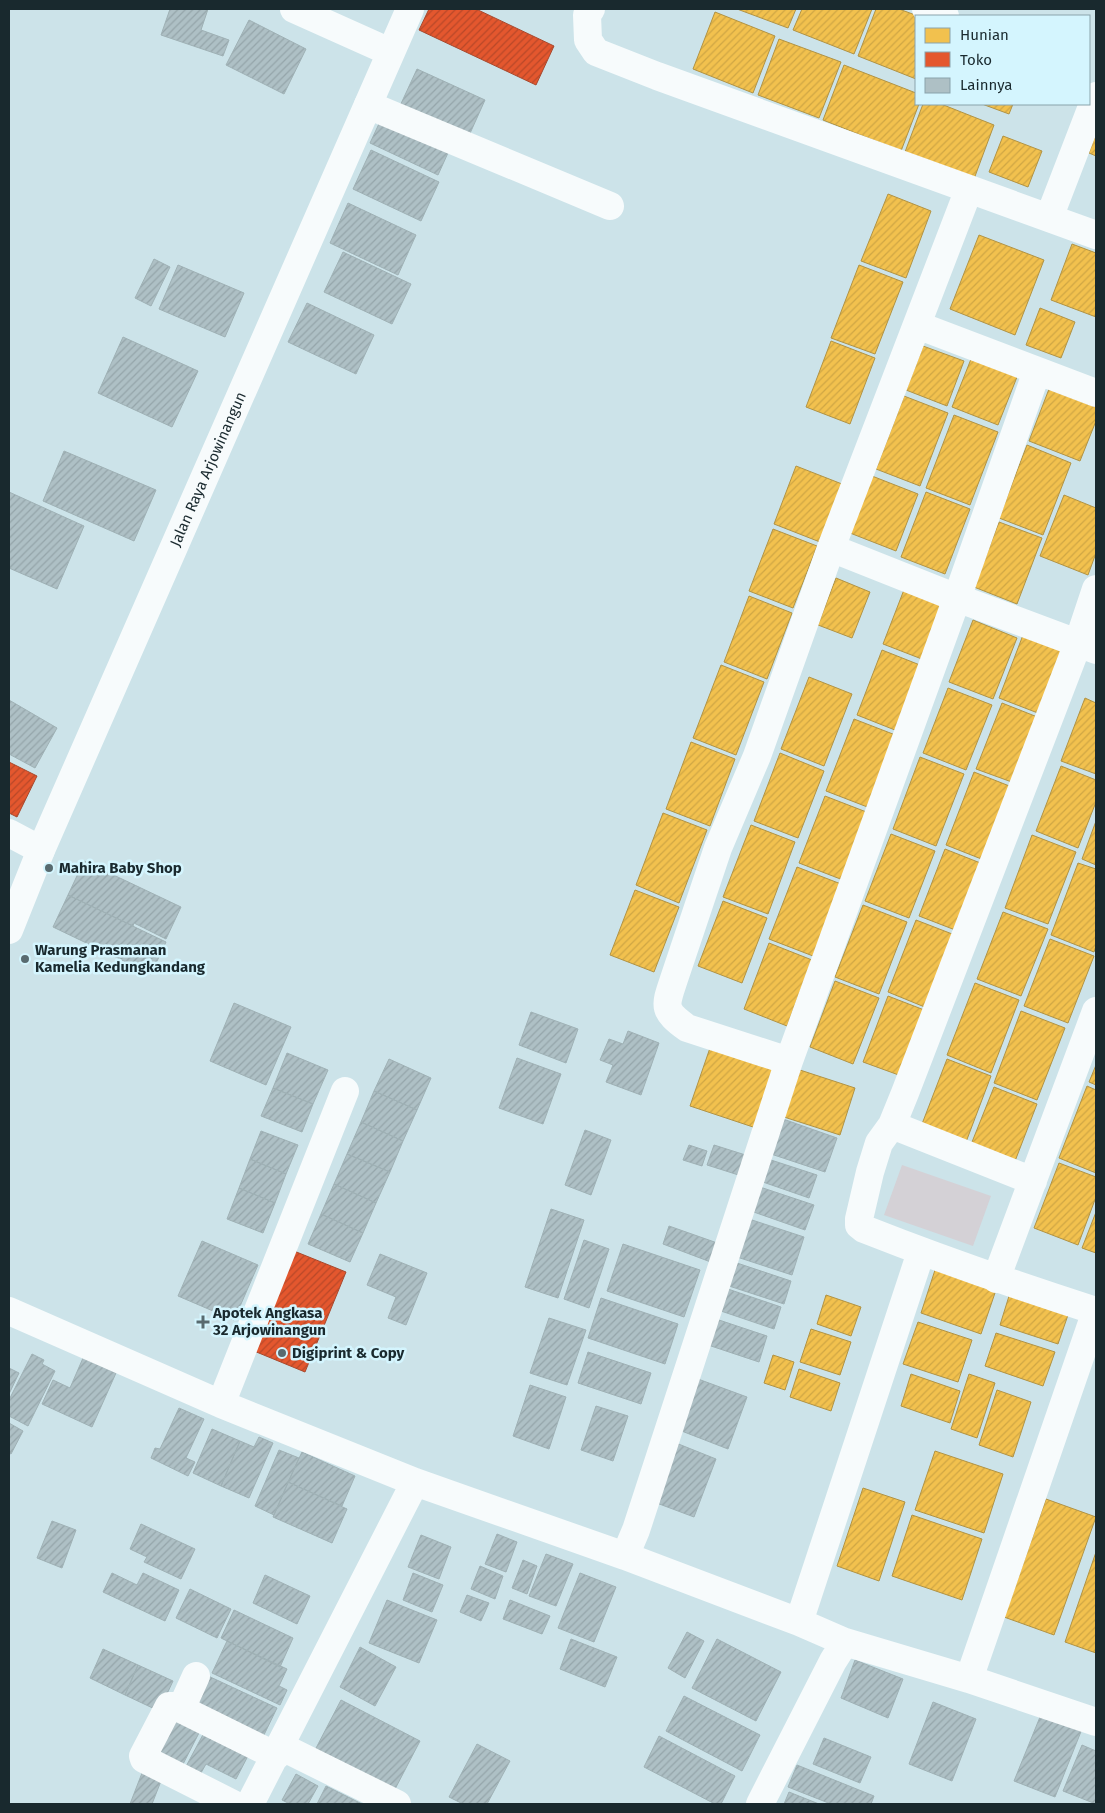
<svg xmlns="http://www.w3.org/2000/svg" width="1105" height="1813" font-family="'Fira Sans',sans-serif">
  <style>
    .park { fill: #d4d1d6 }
    .homes { fill: url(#homes-hatch); stroke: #b19344 }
    .shops { fill: url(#shops-hatch); stroke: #a7492e }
    .building { fill: url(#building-hatch); stroke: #9fb1b5 }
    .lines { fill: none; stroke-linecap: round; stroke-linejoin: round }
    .street { stroke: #f7fbfc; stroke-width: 28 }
    .secondary { stroke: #f7fbfc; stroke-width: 28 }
    .poi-dot { fill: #586a6f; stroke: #d4f5fe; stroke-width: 2 }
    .labels { text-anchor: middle; stroke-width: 5; stroke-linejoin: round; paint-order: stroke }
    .street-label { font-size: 15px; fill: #19292e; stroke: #d4f5fe }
    .poi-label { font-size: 15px; font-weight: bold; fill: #19292e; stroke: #d4f5fe; text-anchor: start }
  </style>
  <defs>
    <pattern id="homes-hatch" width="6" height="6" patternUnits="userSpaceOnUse" patternTransform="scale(1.25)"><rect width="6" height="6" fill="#f2c14e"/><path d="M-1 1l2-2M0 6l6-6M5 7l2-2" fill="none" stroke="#cfa644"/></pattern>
    <pattern id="shops-hatch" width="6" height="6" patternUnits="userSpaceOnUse" patternTransform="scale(1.25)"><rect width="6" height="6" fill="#e4572e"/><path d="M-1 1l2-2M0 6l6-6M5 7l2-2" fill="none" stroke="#b84828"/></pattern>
    <pattern id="building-hatch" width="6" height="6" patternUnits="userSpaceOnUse" patternTransform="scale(1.25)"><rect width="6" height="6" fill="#aec0c5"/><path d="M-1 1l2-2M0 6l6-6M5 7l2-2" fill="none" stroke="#95a5aa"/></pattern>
  </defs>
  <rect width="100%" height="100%" fill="#cce3e9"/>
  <path class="park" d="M902,1165l89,31 -18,50 -89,-31z"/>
  <path class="homes" d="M737,9h59l-8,19z
    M802,9h70l-18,45 -61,-24z
    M876,9h23l19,7h-2v63l-58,-23z
    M715,12l60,24 -22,57 -60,-24z
    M779,39l62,23 -22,56 -61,-23z
    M844,65l72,28v11h3l-18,47 -78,-31z
    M923,104h18l53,21 -20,54 -69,-27z
    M982,104h31l-4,10z
    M1096,133v23l-7,-3z
    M1003,136l39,15 -14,36 -39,-15z
    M888,194l43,17 -25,67 -45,-17z
    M979,235l65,25 -29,75 -65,-26z
    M1072,244l24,9v64l-45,-17z
    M859,265l44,17 -28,72 -44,-16z
    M1040,308l35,14 -14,36 -35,-13z
    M831,341l44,17 -25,66 -44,-17z
    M923,346l41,15 -17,45 -41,-16z
    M973,354l46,18 -21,53 -46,-18z
    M1049,389l47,18v14l-16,40 -51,-20z
    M904,396l44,17 -28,73 -44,-17z
    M954,415l44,17 -28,73 -44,-17z
    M1027,445l44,18 -28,72 -44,-17z
    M796,466l46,18 -22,58 -46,-18z
    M872,476l46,18 -22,57 -46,-18z
    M926,492l44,17 -25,65 -44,-17z
    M1064,495l32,13v45l-8,22 -48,-19z
    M999,522l43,16 -25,66 -43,-17z
    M773,529l44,17 -24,62 -44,-17z
    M836,578l34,14 -18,46 -34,-13z
    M907,582l44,18 -24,61 -44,-17z
    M749,596l43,17 -25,66 -43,-17z
    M973,620l44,18 -24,61 -44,-17z
    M1023,635l44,17 -24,63 -44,-17z
    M882,650l43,17 -25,65 -43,-17z
    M721,665l43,17 -28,73 -43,-17z
    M809,677l43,17 -28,72 -43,-17z
    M948,688l44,17 -26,65 -43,-17z
    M1085,698l11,5v71l-35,-13z
    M1002,703l43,17 -25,65 -44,-16z
    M854,719l44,17 -28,72 -44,-17z
    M691,742l44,17 -25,67 -44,-17z
    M780,753l44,18 -26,67 -44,-17z
    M920,757l44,17 -28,72 -43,-17z
    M1061,766l35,14v22l-18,46 -42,-17z
    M974,772l43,17 -28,73 -43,-17z
    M825,796l44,17 -26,67 -44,-17z
    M663,813l44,17 -28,73 -43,-18z
    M1096,821v44l-14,-6z
    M751,825l44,17 -27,72 -45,-17z
    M891,834l44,17 -26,67 -44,-17z
    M1032,835l44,17 -28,72 -43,-16z
    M945,849l43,17 -25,67 -44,-17z
    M1078,863l18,6v77l-2,6 -43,-17z
    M797,867l44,17 -28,72 -44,-17z
    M635,890l44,17 -25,65 -44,-17z
    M723,901l44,17 -25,65 -44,-17z
    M863,905l44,17 -28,72 -44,-17z
    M1003,912l45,17 -27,67 -44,-17z
    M916,920l44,17 -28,73 -44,-18z
    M1050,939l44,17 -26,67 -44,-17z
    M769,943l43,17 -25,66 -43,-17z
    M835,981l44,17 -26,66 -43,-17z
    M975,983l44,17 -28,73 -44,-18z
    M888,996l44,17 -25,65 -44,-16z
    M1021,1011l44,17 -28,72 -43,-17z
    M711,1045l65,22 -20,61 -66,-22z
    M947,1059l44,17 -25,66 -44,-18z
    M1096,1065v20l-7,-3z
    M800,1070l55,18 -15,47 -56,-18z
    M1087,1086l9,4v83l-37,-15z
    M994,1087l43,17 -25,65 -44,-17z
    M1059,1163l37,14v20l-18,48 -44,-17z
    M1096,1212v41l-14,-5z
    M935,1270l61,20 -15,44 -60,-21z
    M826,1295l35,12 -10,29 -34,-12z
    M1009,1296l59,19 -10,29 -58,-19z
    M918,1322l54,18 -14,42 -55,-18z
    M811,1329l40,13 -11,33 -40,-13z
    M996,1333l59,19 -12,34 -58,-20z
    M773,1355l21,7 -9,28 -21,-7z
    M799,1369l41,14 -9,28 -41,-14z
    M911,1374l49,17 -10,32 -49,-17z
    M969,1374l26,9 -18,55 -26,-9z
    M997,1390l34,12 -18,55 -34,-12z
    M935,1451l68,23 -19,59 -69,-23z
    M863,1488l42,14 -26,79 -42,-15z
    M1046,1499l50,18 -42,118 -50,-18z
    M912,1515l70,24 -20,61 -70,-24z
    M1096,1552v101l-31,-11z"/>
  <path class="shops" d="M429,9h47l78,37 -18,39 -117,-55z
    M9,762l28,14 -20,41 -8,-4z
    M294,1251l52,21 -41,100 -51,-21z"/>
  <path class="building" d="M170,9h38l-7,21 28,10 -6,16 -62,-21z
    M249,20l57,29 -22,45 -58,-29z
    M417,69l68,31 -18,40 -68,-32z
    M384,113l68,31 -14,31 -68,-32z
    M371,150l68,32 -18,39 -68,-32z
    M348,203l68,32 -18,40 -68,-32z
    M343,252l68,32 -19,40 -68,-32z
    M154,259l16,8 -19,39 -16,-8z
    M178,265l66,28 -19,44 -66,-28z
    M307,303l67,32 -18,39 -68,-32z
    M123,337l75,34 -26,56 -74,-34z
    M64,451l92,39 -22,51 -91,-40z
    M9,492l75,34 -27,63 -48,-21z
    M9,700l48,28 -22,40 -26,-14z
    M84,861l97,46 -15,32 -32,-16 -1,3 -65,-31z
    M68,895l98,47 -15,32 -98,-47z
    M234,1003l57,24 -25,58 -56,-24z
    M531,1012l47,17 -12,34 -47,-18z
    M628,1031l31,12 -18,52 -35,-13 7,-17 -13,-5 9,-21 14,5z
    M287,1053l41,17 -15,34 -40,-16z
    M517,1058l44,16 -18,50 -44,-16z
    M389,1059l42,19 -14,32 -43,-19z
    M273,1088l40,16 -11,28 -41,-16z
    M374,1091l43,19 -14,31 -42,-19z
    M783,1119l54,19 -12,34 -54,-18z
    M361,1122l42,19 -13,31 -43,-18z
    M585,1130l26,10 -20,55 -26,-10z
    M261,1131l37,14 -12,29 -36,-15z
    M689,1145l18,6 -5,15 -19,-6z
    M714,1145l41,13 -7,20 -41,-13z
    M347,1154l43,18 -14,31 -42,-19z
    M250,1159l36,15 -11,29 -36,-15z
    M768,1159l49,16 -8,23 -49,-17z
    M334,1184l42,19 -13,30 -42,-19z
    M757,1186l57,19 -9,25 -57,-20z
    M239,1188l36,15 -12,30 -36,-14z
    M551,1209l33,11 -26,78 -33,-11z
    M321,1214l42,19 -13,29 -42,-18z
    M749,1219l55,18 -12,38 -55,-18z
    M669,1226l54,19 -7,19 -53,-20z
    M584,1240l25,9 -20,59 -25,-9z
    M202,1241l56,24 -24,55 -56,-24z
    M623,1244l77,26 -16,47 -77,-26z
    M380,1254l47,19 -21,52 -18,-7 8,-21 -29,-12z
    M734,1262l57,19 -7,23 -58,-19z
    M722,1287l59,20 -7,22 -59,-20z
    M601,1298l77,26 -13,40 -77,-26z
    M549,1318l37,12 -19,55 -37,-12z
    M713,1318l54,18 -8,26 -54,-18z
    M588,1352l63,21 -10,31 -63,-21z
    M32,1354l12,6 -2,4 13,7 -27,55 -19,-10v-16z
    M83,1358l33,15 -24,54 -50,-23 11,-24 17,8z
    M9,1368l10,5 -10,21z
    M698,1379l49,18 -19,52 -49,-19z
    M530,1385l36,12 -17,52 -36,-13z
    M596,1406l32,10 -15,45 -32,-11z
    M179,1408l25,11 -18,39 9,4 -7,14 -37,-18 4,-10 5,1z
    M9,1423l14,8 -12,23 -2,-1z
    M212,1429l28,12 -19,45 -28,-13z
    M259,1437l14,6 -24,55 -28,-12 19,-45 14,6z
    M676,1443l40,16 -22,58 -40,-15z
    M279,1450l20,8 -25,57 -19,-9z
    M302,1452l53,24 -13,30 -54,-24z
    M288,1482l59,27 -15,34 -59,-26z
    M52,1521l24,9 -14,38 -25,-10z
    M141,1524l54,25 -14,30 -37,-17 3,-5 -17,-8z
    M497,1534l20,8 -11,30 -21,-8z
    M421,1535l30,12 -12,32 -31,-12z
    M546,1554l27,10 -17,42 -27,-10z
    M523,1560l14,6 -10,28 -15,-6z
    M480,1566l23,10 -8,23 -24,-10z
    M112,1573l25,12 6,-12 36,17 -14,31 -62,-29z
    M413,1573l30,12 -11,27 -29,-12z
    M580,1573l36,14 -22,55 -36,-14z
    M265,1575l45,21 -13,28 -44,-21z
    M190,1589l41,20 -14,29 -41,-20z
    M467,1595l22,8 -8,18 -21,-9z
    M387,1600l50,20 -18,43 -50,-20z
    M510,1600l40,16 -8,18 -39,-15z
    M234,1610l59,28 -13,29 -59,-29z
    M687,1632l17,9 -19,37 -17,-10z
    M571,1639l46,18 -12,30 -45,-18z
    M717,1639l64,33 -25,49 -64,-33z
    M227,1641l60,28 -8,17 8,4 -7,15 -68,-32z
    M360,1647l36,20 -21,39 -35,-19z
    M103,1649l35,16 -13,30 -35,-17z
    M855,1660l48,19 -15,39 -47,-20z
    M138,1665l35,16 -14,30 -34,-16z
    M206,1675l71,33 -16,33 -70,-32z
    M684,1696l76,39 -18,36 -76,-40z
    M341,1700l79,41 -27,52 -79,-41z
    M933,1702l43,17 -24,62 -43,-17z
    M169,1712l32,17 -21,41 -32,-17z
    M1042,1712l40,17 -27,68 -41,-16z
    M206,1729l44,23 -14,27 -30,-15 -9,16 -14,-8z
    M659,1736l76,40 -14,28h-6l-71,-37z
    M824,1738l47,19 -11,26 -47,-19z
    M477,1744l33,17 -23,43h-24l-14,-7z
    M1082,1745l14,6v53l-33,-13z
    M797,1765l77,31 -3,8h-40l-43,-17z
    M142,1773l19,8 -9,23h-22z
    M296,1774l22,12 -10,18h-18l-8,-4z
    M326,1786l36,18h-45z
    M789,1792l30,12h-35z"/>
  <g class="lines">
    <path class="street" d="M294,9l96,43
      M591,9l-4,6 1,25 8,12 61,24 439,159
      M926,9l19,7
      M368,105l242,101
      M969,189l-138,359 -74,208 -39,92 -44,131c-9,27 -12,31 13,49l102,33 168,-463 80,-227
      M1049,218l47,-122
      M917,325l179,68
      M831,548l126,50 139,52
      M1096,589l-18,54 -173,450 -13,32 -13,18 -9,29 -11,47v6l5,4c76,30 154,57 232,82
      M9,833l32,17
      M892,1125l141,56
      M996,1279l100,-268
      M9,1311l212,93 194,78 210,74 174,66 46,20 124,37 127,43
      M221,1404l124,-313
      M625,1556l11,-26 153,-469
      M799,1622l122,-370
      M969,1679l127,-368
      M181,1709l15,-33
      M280,1746l117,58
      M233,1804l-89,-45 -1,-3 26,-50h4l8,3 95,47
      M250,1804l165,-322
      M760,1804l73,-143 12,-19"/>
    <path class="secondary" id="s1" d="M9,930l32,-80 369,-841"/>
  </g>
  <g class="poi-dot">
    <circle cx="49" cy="868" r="5"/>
    <circle cx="25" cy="959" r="5"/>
    <path d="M200.5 1314.5h5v5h5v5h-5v5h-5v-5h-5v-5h5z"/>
    <circle cx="282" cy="1353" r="5"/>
  </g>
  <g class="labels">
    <g class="street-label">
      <text dy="5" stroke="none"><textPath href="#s1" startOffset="502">Jalan Raya Arjowinangun</textPath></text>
    </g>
    <g class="poi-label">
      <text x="59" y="873">Mahira Baby Shop</text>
      <text x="35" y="955">Warung Prasmanan<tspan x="35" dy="17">Kamelia Kedungkandang</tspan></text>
      <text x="213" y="1318">Apotek Angkasa<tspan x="213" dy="17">32 Arjowinangun</tspan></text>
      <text x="292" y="1358">Digiprint &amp; Copy</text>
    </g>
  </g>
  <rect width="1105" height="1813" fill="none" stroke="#19292e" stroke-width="20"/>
  <rect x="915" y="15" width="175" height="90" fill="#d4f5fe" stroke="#89a3ab"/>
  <rect x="925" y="28" width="25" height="15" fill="#f2c14e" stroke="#89a3ab"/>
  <text x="960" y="40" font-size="15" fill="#19292e">Hunian</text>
  <rect x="925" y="52" width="25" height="15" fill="#e4572e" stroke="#89a3ab"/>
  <text x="960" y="65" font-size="15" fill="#19292e">Toko</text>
  <rect x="925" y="78" width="25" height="15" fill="#aec0c5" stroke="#89a3ab"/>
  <text x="960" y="90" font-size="15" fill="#19292e">Lainnya</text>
</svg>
